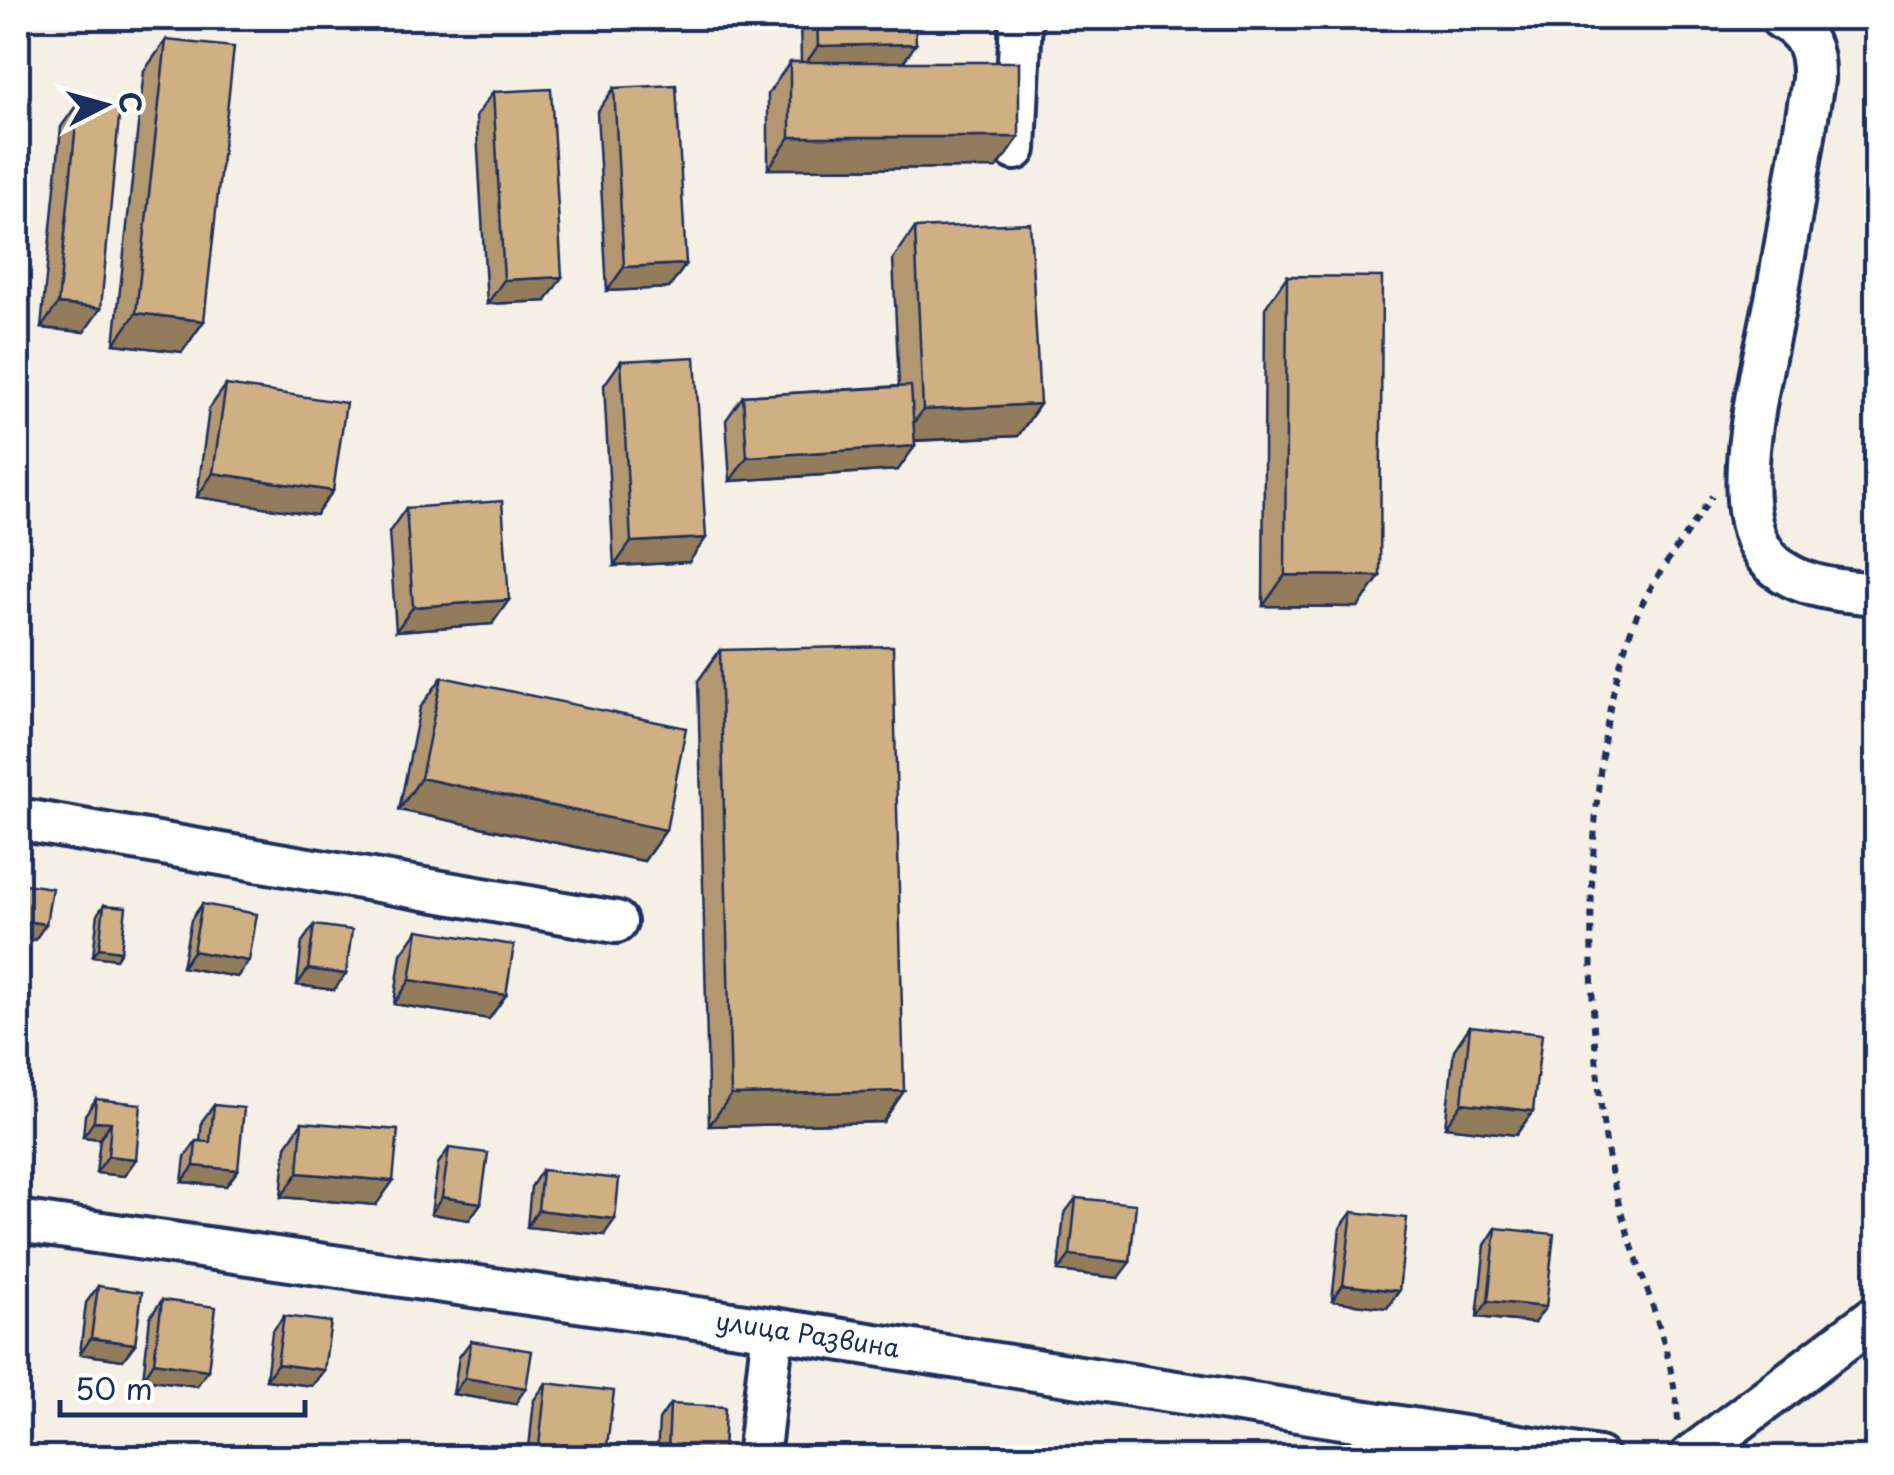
<svg xmlns="http://www.w3.org/2000/svg" width="1894" height="1475" font-family="'Playpen Sans',sans-serif">
  <style>
    .lines { fill: none; stroke-linecap: round; stroke-linejoin: round }
    .minor-casing { stroke: #1b2f5e; stroke-width: 48 }
    .path { stroke: #1b2f5e; stroke-width: 6; stroke-dasharray: 8 8; stroke-linecap: butt }
    .minor { stroke: #fff; stroke-width: 40 }
    .wall { fill: #b39771; stroke: #1b2f5e; stroke-width: 2.5 }
    .shaded-wall { fill: #927b5c; stroke: #1b2f5e; stroke-width: 2.5 }
    .building { fill: #d0b083; stroke: #1b2f5e; stroke-width: 2.5 }
    .labels { text-anchor: middle; stroke-width: 9; stroke-linejoin: round; paint-order: stroke }
    .street-label { font-size: 25px; fill: #1b2f5e; stroke: #fff }
  </style>
  <rect width="100%" height="100%" fill="#f6efe6"/>
  <filter id="ink" filterUnits="userSpaceOnUse"><feTurbulence type="fractalNoise" baseFrequency=".01" numOctaves="2"/><feDisplacementMap in="SourceGraphic" scale="20" xChannelSelector="R" yChannelSelector="G"/><feConvolveMatrix kernelMatrix="1 2 1 2 8 2 1 2 1" color-interpolation-filters="sRGB"/></filter>
  <g filter="url(#ink)">
    <g class="lines">
      <defs>
        <g id="minor">
          <path d="M1781,18c27,15 33,32 32,62 -11,68 -22,136 -34,204 -12,67 -49,196 -22,257 20,46 77,49 119,53"/>
          <path d="M1015,149l6,-131"/>
          <path d="M18,819l598,103"/>
          <path id="s1" d="M18,1221l755,108 825,129"/>
          <path d="M758,1458l15,-129"/>
          <path d="M1689,1458l187,-142"/>
        </g>
      </defs>
      <use href="#minor" class="minor-casing"/>
      <path class="path" d="M1678,1421c-5,-85 -47,-159 -65,-241 -31,-141 -35,-445 29,-576 19,-37 47,-73 70,-108"/>
      <use href="#minor" class="minor"/>
    </g>
    <path class="wall" d="M800,18h115l-12,44 116,75 -22,31 -229,1v-75l22,-32h11z
      M166,40l38,281 -22,31 -68,-8 30,-273z
      M614,88l72,176 -17,24 -62,3 -10,-179z
      M493,92l53,209 -59,3 -11,-188z
      M78,103l6,229 -43,-4 20,-201z
      M915,228l125,176 -22,32 -103,5 -17,29 -168,11 -4,-61 17,-24 156,-10 -6,-127z
      M1287,276l93,300 -22,31 -95,-1 2,-298z
      M621,361l68,201 -75,4 -10,-181z
      M226,385l107,106 -17,24 -119,-18 12,-88z
      M406,508l86,116 -96,7 -7,-99z
      M720,650l163,472 -174,4 -11,-445z
      M442,677l224,153 -22,31 -245,-51 21,-102z
      M202,904l47,57 -12,16 -55,-10 9,-47z
      M104,905l17,46 -5,8 -23,-3 5,-43z
      M314,925l20,65 -37,-5 5,-43z
      M418,930l88,65 -17,24 -95,-15 7,-50z
      M1470,1026l63,85 -17,24 -71,-8 9,-77z
      M96,1099l40,60 -12,17 -28,-3 4,-34 -17,-2 2,-22z
      M214,1105l24,65 -12,16 -44,-4 3,-25 11,-16h4l2,-20z
      M302,1122l74,83 -95,-8 5,-51z
      M449,1148l32,55 -12,17 -38,-6 7,-50z
      M542,1170l62,65 -77,-8 4,-40z
      M1076,1198l42,80 -60,-7 6,-57z
      M1352,1212l47,79 -12,17 -55,-7 8,-73z
      M1496,1228l38,95 -57,-6 8,-72z
      M98,1286l37,58 -12,16 -43,-6 6,-51z
      M162,1300l35,86 -54,-7 7,-62z
      M284,1316l40,54 -12,16 -46,-6 6,-48z
      M471,1341l44,63 -62,-10 6,-37z
      M546,1383l60,71 -2,4h-76l6,-58z
      M670,1404l50,54h-63l2,-38z"/>
    <path class="shaded-wall" d="M916,44l-17,24 -98,2 17,-24z
      M790,137h229l-22,31 -229,1z
      M686,264l-17,24 -62,3 17,-24z
      M562,277l-16,24 -59,3 17,-24z
      M58,304l43,4 -17,24 -43,-4z
      M136,313l68,8 -22,31 -68,-8z
      M1040,404l-22,32 -117,5 22,-31z
      M915,446l-17,24 -168,11 17,-24z
      M213,473l120,18 -17,24 -119,-18z
      M706,538l-17,24 -75,4 17,-24z
      M1285,575l95,1 -22,31 -95,-1z
      M509,600l-17,24 -96,7 17,-24z
      M421,778l245,52 -22,31 -245,-51z
      M18,920l28,4 -11,16 -17,-2z
      M99,948l22,3 -5,8 -23,-3z
      M193,951l56,10 -12,16 -55,-10z
      M308,969l38,5 -12,16 -37,-5z
      M410,980l96,15 -17,24 -95,-15z
      M904,1091l-21,31 -174,4 22,-31z
      M1462,1103l71,8 -17,24 -71,-8z
      M94,1121l17,1 -11,17 -17,-2z
      M108,1156l28,3 -12,17 -28,-3z
      M194,1166l44,4 -12,16 -44,-4z
      M298,1173l95,8 -17,24 -95,-8z
      M442,1197l39,6 -12,17 -38,-6z
      M538,1210l77,9 -11,16 -77,-8z
      M1070,1255l60,7 -12,16 -60,-7z
      M1343,1285l56,6 -12,17 -55,-7z
      M1488,1301l58,6 -12,16 -57,-6z
      M18,1322l7,1 -7,10z
      M91,1338l44,6 -12,16 -43,-6z
      M154,1362l54,8 -11,16 -54,-7z
      M277,1364l47,6 -12,16 -46,-6z
      M465,1378l61,10 -11,16 -62,-10z
      M539,1446l67,8 -2,4h-73z
      M668,1451l55,3 -3,4h-56z"/>
    <path class="building" d="M817,18h98l1,26 -98,2z
      M166,40l68,7 -30,274 -68,-8z
      M790,62h229v75h-229z
      M676,85l10,179 -62,3 -10,-179z
      M551,89l11,188 -58,3 -11,-188z
      M78,103l42,4 -19,201 -43,-4z
      M1030,223l10,181 -117,6 -8,-182z
      M1287,276l95,1 -2,299 -95,-1z
      M695,357l11,181 -75,4 -10,-181z
      M226,385l120,18 -13,88 -120,-18z
      M911,386l4,60 -168,11 -4,-61z
      M502,501l7,99 -96,7 -7,-99z
      M893,646l11,445 -173,4 -11,-445z
      M442,677l244,51 -20,102 -245,-52z
      M18,883l34,5 -6,36 -28,-4z
      M202,904l55,10 -8,47 -56,-10z
      M104,905l22,2 -5,44 -22,-3z
      M314,925l38,5 -6,44 -38,-5z
      M418,930l96,15 -8,50 -96,-15z
      M1470,1026l72,8 -9,77 -71,-8z
      M96,1099l45,5 -5,55 -28,-3 3,-34 -17,-1z
      M214,1105l30,3 -6,62 -44,-4 2,-25 14,1z
      M302,1122l96,8 -5,51 -95,-8z
      M449,1148l39,5 -7,50 -39,-6z
      M542,1170l77,9 -4,40 -77,-9z
      M1076,1198l60,6 -6,58 -60,-7z
      M1352,1212l55,6 -8,73 -56,-6z
      M1496,1228l58,6 -8,73 -58,-6z
      M18,1280l12,2 -5,41 -7,-1z
      M98,1286l44,6 -7,52 -44,-6z
      M162,1300l54,7 -8,63 -54,-8z
      M284,1316l47,6 -7,48 -47,-6z
      M471,1341l61,10 -6,37 -61,-10z
      M546,1383l68,8 -8,63 -67,-8z
      M670,1404l55,3 -2,47 -55,-3z
      M45,1455l25,3h-25z"/>
  </g>
  <g class="labels">
    <g class="street-label">
      <text dy="9" stroke="none"><textPath href="#s1" startOffset="798">улица Развина</textPath></text>
    </g>
  </g>
  <rect width="1894" height="1475" fill="none" stroke="#fff" stroke-width="60"/>
  <rect x="30" y="30" width="1834" height="1415" fill="none" stroke="#1b2f5e" stroke-width="4" filter="url(#ink)"/>
  <g transform="translate(105 105) rotate(84)" stroke="#ffffff" stroke-width="8" paint-order="stroke">
  <path d="M0-8L18 38L0 25L-18 38Z" fill="#1b2f5e"/>
  <text y="-15" font-size="28" font-weight="bold" text-anchor="middle" fill="#1b2f5e">С</text>
  </g>
  <path d="M60 1400v15h245v-15" fill="none" stroke="#1b2f5e" stroke-width="5"/>
  <text x="75" y="1400" font-size="30" fill="#1b2f5e" stroke="#ffffff" stroke-width="8" paint-order="stroke">50 m</text>
</svg>
